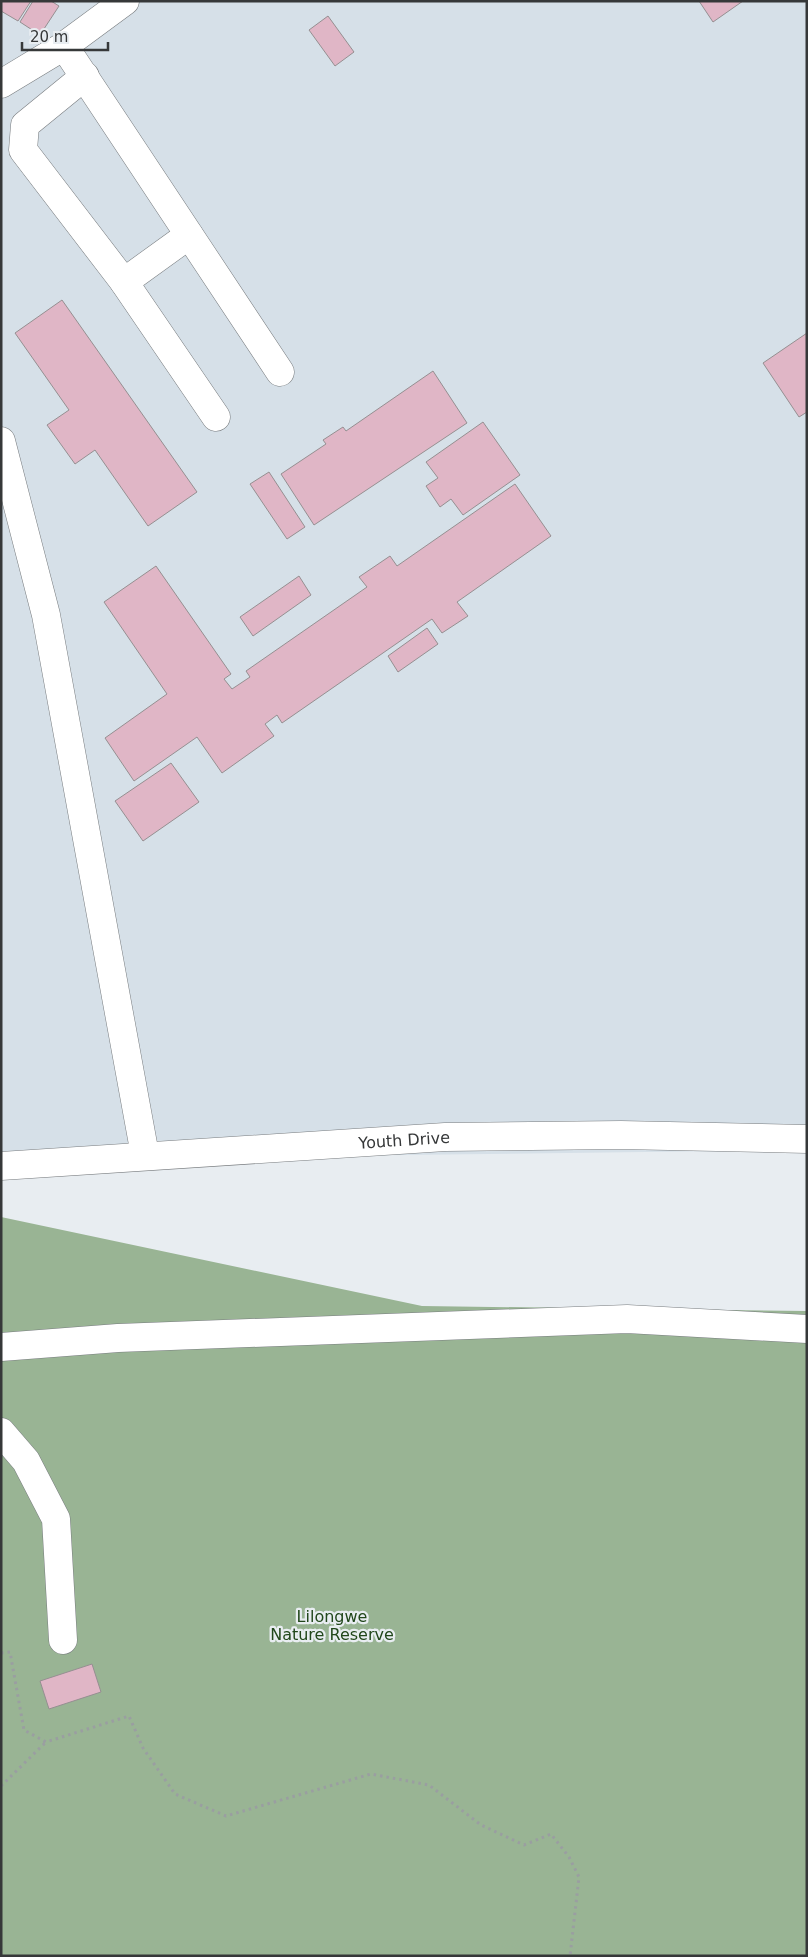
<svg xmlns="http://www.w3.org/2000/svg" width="808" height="1957" font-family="'DejaVu Sans',sans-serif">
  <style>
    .built { fill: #d6e0e8 }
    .forest { fill: #99b494 }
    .building { fill: #e0b6c6; stroke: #958f91 }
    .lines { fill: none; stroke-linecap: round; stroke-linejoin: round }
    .minor-casing { stroke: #787c7f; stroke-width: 29 }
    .path { stroke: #9a9ea1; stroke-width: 3; stroke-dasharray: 2.5 4; stroke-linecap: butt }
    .minor { stroke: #fff; stroke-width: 28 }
    .labels { text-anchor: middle; stroke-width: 4.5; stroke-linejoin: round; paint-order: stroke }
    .street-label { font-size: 16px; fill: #363839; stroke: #e8edf1 }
    .park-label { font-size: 16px; fill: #21471b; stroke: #e8edf1 }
  </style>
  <rect width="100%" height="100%" fill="#e8edf1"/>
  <path class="built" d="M1,1h806v1149l-806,10z"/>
  <path class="forest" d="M1,1217l421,89 385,5v645h-806z"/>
  <path class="building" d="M1,1h30l-13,20 -17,-10z
    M33,1h18l8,5 -19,29 -20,-13z
    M699,1h44l-30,21z
    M328,16l26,36 -19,14 -26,-36z
    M62,300l135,192 -49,34 -53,-76 -20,14 -28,-39 22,-15 -54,-77z
    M807,333v79l-8,5 -36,-54z
    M433,371l34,52 -153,102 -33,-51 45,-30 -3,-4 20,-13 3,4z
    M483,422l37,53 -57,40 -12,-16 -11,8 -14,-21 12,-8 -12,-16z
    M269,472l36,55 -18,12 -37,-55z
    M515,484l36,52 -94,66 11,14 -26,17 -10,-14 -150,104 -5,-8 -12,9 9,12 -52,37 -25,-36 -63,44 -29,-43 62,-44 -63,-92 52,-36 75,108 -7,5 8,10 18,-12 -4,-6 121,-84 -8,-10 31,-21 7,10z
    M299,576l12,19 -58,41 -13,-19z
    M427,628l11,16 -40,28 -10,-16z
    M171,763l28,39 -56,39 -28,-40z
    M92,1664l9,28 -52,17 -9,-28z"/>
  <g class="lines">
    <defs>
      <g id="minor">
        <path d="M64,46l216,326"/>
        <path d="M85,76l-60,49 -2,25 101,132 92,135"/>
        <path d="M1,84l63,-38 61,-45"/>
        <path d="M124,282l65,-47"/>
        <path d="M1,441l45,174 99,540"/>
        <path id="s1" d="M1,1166l444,-29 176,-2 186,4"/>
        <path d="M1,1347l117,-9 509,-19 180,10"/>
        <path d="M1,1432l25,29 30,58 7,121"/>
      </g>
    </defs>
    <use href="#minor" class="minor-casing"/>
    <path class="path" d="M1,1653l9,-1 14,78 22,12 83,-26 14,32 32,46 51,22 145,-42 58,11 52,40 43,20 27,-11 18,23 10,20 -9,79
      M1,1786l45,-44"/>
    <use href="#minor" class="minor"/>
  </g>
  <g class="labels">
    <g class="street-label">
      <text dy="6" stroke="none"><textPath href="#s1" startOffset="404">Youth Drive</textPath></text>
    </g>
    <g class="park-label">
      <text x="332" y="1622">Lilongwe<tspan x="332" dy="18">Nature Reserve</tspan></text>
    </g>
  </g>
  <rect width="808" height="1957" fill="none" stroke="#363839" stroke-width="5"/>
  <path d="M22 42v8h86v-8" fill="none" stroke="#363839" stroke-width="2.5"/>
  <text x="30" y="42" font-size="15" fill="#363839" stroke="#e8edf1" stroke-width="4" paint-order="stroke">20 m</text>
</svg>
